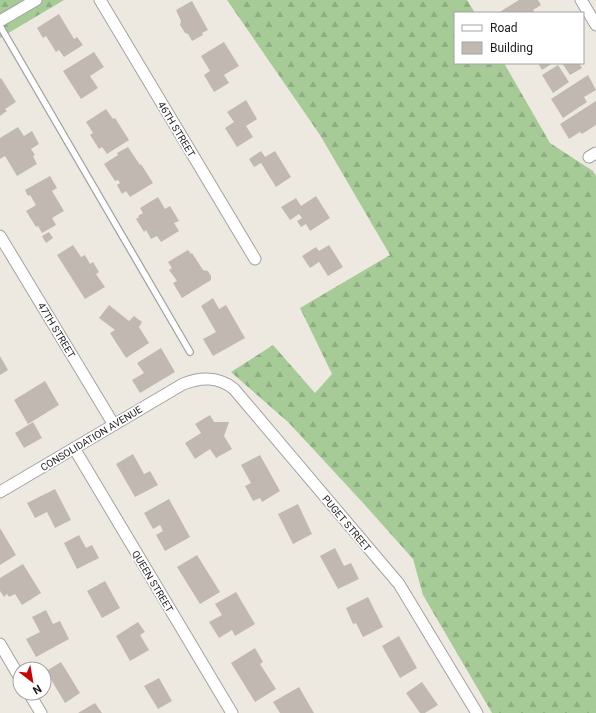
<svg xmlns="http://www.w3.org/2000/svg" width="596" height="713" font-family="Roboto,sans-serif">
  <style>
    .forest { fill: url(#forest-firs) }
    .building { fill: #c1b9b1 }
    .lines { fill: none; stroke-linecap: round; stroke-linejoin: round }
    .service-casing { stroke: #a3a3a3; stroke-width: 8 }
    .minor-casing { stroke: #a3a3a3; stroke-width: 13 }
    .service { stroke: #fff; stroke-width: 5.5 }
    .minor { stroke: #fff; stroke-width: 11 }
    .labels { text-anchor: middle; stroke-width: 3.5; stroke-linejoin: round; paint-order: stroke }
    .street-label { font-size: 10px; fill: #1c1c1c; stroke: #fff }
  </style>
  <defs>
    <pattern id="forest-firs" width="22" height="20" patternUnits="userSpaceOnUse"><rect width="22" height="20" fill="#a6cb97"/><path d="M5 1l3.5 6h-7zM16 11l3.5 6h-7z" fill="#8eae82"/></pattern>
  </defs>
  <rect width="100%" height="100%" fill="#ede9e1"/>
  <path class="forest" d="M0,0h64l-64,38z
    M227,0h240l8,13h-20v50h49l46,80 43,28 3,5v537h-104l-69,-118 -10,-36 -49,-55 -75,-81 -58,-51 42,-27 42,48 17,-19 -32,-66 90,-53 -70,-120z"/>
  <path class="building" d="M519,0h19l3,5 -8,5 2,3h-37z
    M192,1l16,29 -6,3 1,2 -11,6 -4,-7 -3,-1 -5,-8 1,-4 -5,-11z
    M59,14l15,25 3,-2 6,8 -19,12 -5,-7 -3,2 -10,-16 -3,2 -6,-10z
    M224,42l15,24 -15,9 5,8 -15,9 -10,-17 6,-4 -9,-15z
    M94,52l10,15 -14,9 8,12 -17,11 -18,-28z
    M538,63h15l-11,7z
    M562,63h17l3,5 -12,7z
    M558,65l11,17 -16,11 -11,-18z
    M588,75l8,15 -12,7 3,5 -24,16 -12,-19z
    M1,78l15,24 -11,7 2,2 -7,5v-37z
    M246,100l11,19 -11,7 7,11 -16,10 -12,-19 9,-6 -7,-10z
    M596,101v24l-14,9 -2,-2 -11,7 -9,-15z
    M106,109l7,10 2,-1 14,22 -22,14 -5,-7 -3,2 -9,-14 3,-2 -7,-11z
    M18,127l6,9 8,-5 7,13 -8,5 4,6 -2,1 4,8 -20,12 -12,-20 -5,3v-21z
    M128,147l12,18 1,-1 12,19 -23,14 -4,-6 -4,3 -5,-9 3,-2 -2,-3 -3,1 -11,-17 14,-9 -1,-2z
    M261,151l4,6 10,-6 16,26 -15,10 -15,-24 -7,4 -5,-8z
    M50,176l7,12 -5,3 12,20 -12,7 4,7 -14,8 -4,-7 -2,1 -10,-16 10,-6 -6,-10 -2,1 -3,-6z
    M316,196l14,22 -20,13 -4,-7 -5,3 -4,-6 5,-3 -3,-4 -9,6 -9,-13 15,-9 5,8z
    M158,197l7,12 5,-3 9,15 -5,2 5,8 -18,11 -4,-6 -6,3 -5,-9 -2,2 -8,-13 3,-2 -1,-1 5,-3 -3,-5z
    M49,232l4,6 -7,5 -4,-7z
    M73,245l8,12 4,-2 5,9 3,-2 6,10 -3,2 9,13 -20,12 -28,-44z
    M329,245l14,22 -15,9 -9,-14 -9,6 -8,-12 14,-9 3,4z
    M188,250l3,4 1,-1 11,17 5,1 3,5v4l-29,18 -9,-15 4,-2 -8,-11 3,-2 -4,-6z
    M213,298l6,11 7,-4 19,33 -32,18 -10,-17 13,-7 -15,-26z
    M109,305l20,16 5,-5 8,6 -3,5 10,16 -23,15 -16,-25 5,-3 -16,-12z
    M161,348l14,24 -35,21 -8,-13 12,-7 -7,-10z
    M0,356l8,14 -8,5z
    M45,381l14,24 -31,19 -14,-24z
    M210,415l4,7h15l-5,14 8,13 -16,9 -6,-9 -15,10 -10,-16 16,-10 -6,-9z
    M33,422l9,16 -18,10 -9,-15z
    M133,454l11,20 6,-3 8,14 -23,12 -19,-33z
    M260,455l20,36 -18,11 -2,-4 -7,3 -8,-15 6,-3 -10,-18z
    M55,489l16,31 -16,8 -8,-16 -12,6 -8,-15z
    M169,499l21,38 -25,14 -9,-16 7,-4 -3,-6 -7,4 -9,-16z
    M298,504l14,30 -19,10 -15,-30z
    M0,528l16,27 -16,10z
    M79,535l7,13 6,-3 7,13 -22,11 -13,-26z
    M335,548l9,18 7,-3 8,16 -21,10 -18,-33z
    M197,555l23,37 -20,12 -23,-37z
    M23,564l18,29 -19,12 -7,-11 -6,3 -2,-3 -3,3 -4,-6v-13z
    M105,581l15,27 -18,10 -15,-27z
    M236,592l19,32 -20,12 -3,-6 -13,8 -10,-16 13,-7 -7,-11z
    M368,597l15,30 -20,10 -7,-14 -3,1 -7,-16z
    M46,610l7,14 7,-3 9,18 -33,18 -10,-18 14,-7 -8,-15z
    M138,622l7,10 -5,3 9,15 -19,11 -14,-25z
    M399,636l18,32 -17,10 -18,-32z
    M255,648l8,14 -3,2 16,25 -21,13 -24,-39z
    M61,662l19,31 -15,10 -19,-32z
    M159,678l13,23 -14,8 -14,-23z
    M422,682l16,23 -13,8h-5l-14,-20z
    M299,687l15,26h-34l-7,-11z
    M95,703l7,10h-24z"/>
  <g class="lines">
    <defs>
      <path id="service" d="M0,26l190,326"/>
      <path id="minor" d="M100,0l155,259
        M581,0l15,25
        M0,21l36,-21
        M589,157l7,-4
        M0,236l114,189
        M74,448l158,265
        M0,492l183,-108c18,-7 35,-8 51,5l165,195 78,129
        M0,644l20,34
        M29,693l12,20"/>
    </defs>
    <use href="#service" class="service-casing"/>
    <use href="#minor" class="minor-casing"/>
    <use href="#service" class="service"/>
    <use href="#minor" class="minor"/>
  </g>
  <g class="labels">
    <g class="street-label">
      <text transform="translate(177 129) rotate(59)" y="4">46TH STREET</text>
      <text transform="translate(57 330) rotate(59)" y="4">47TH STREET</text>
      <text transform="translate(91 438) rotate(-31)" y="4">CONSOLIDATION AVENUE</text>
      <text transform="translate(347 523) rotate(50)" y="4">PUGET STREET</text>
      <text transform="translate(153 581) rotate(59)" y="4">QUEEN STREET</text>
    </g>
  </g>
  <rect x="454" y="12" width="130" height="52" fill="#ffffff" stroke="#a4a4a4"/>
  <rect x="462" y="25" width="20" height="6" fill="#ffffff" stroke="#a4a4a4"/>
  <text x="490" y="32" font-size="12" fill="#1c1c1c">Road</text>
  <rect x="462" y="42" width="20" height="12" fill="#c1b9b1" stroke="#a4a4a4"/>
  <text x="490" y="52" font-size="12" fill="#1c1c1c">Building</text>
  <g transform="translate(32 681) rotate(149)"><circle r="19" fill="#ffffff" stroke="#a4a4a4"/>
  <path d="M0-3L7 15L0 10L-7 15Z" fill="#c20705"/>
  <text y="-6" font-size="11" font-weight="bold" text-anchor="middle" fill="#1c1c1c">N</text>
  </g>
</svg>
